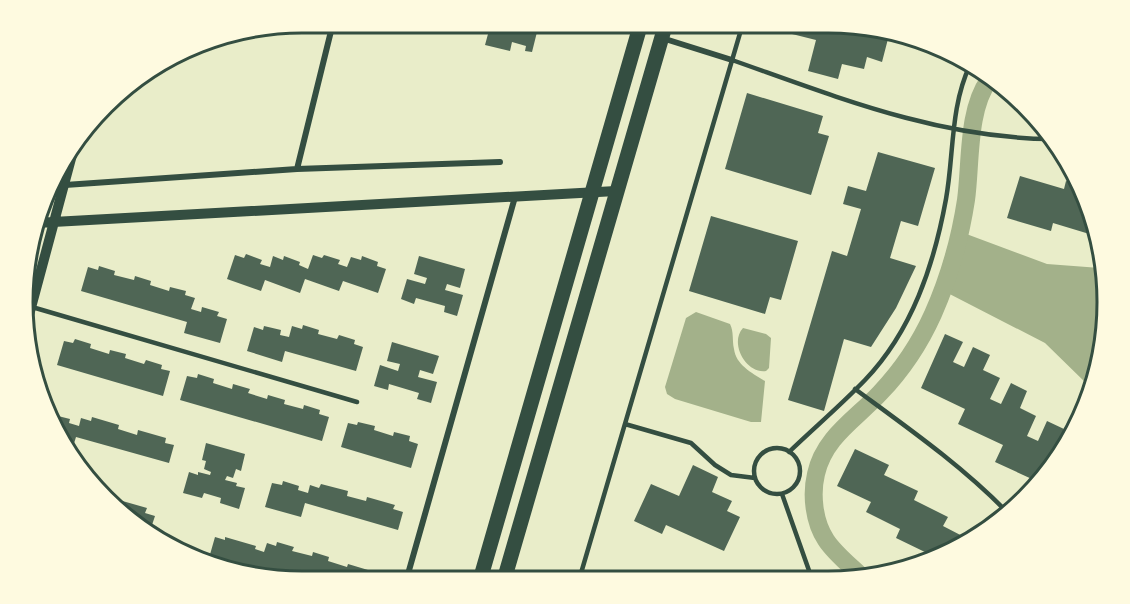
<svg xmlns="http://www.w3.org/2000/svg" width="1130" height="604" font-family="'Open Sans',sans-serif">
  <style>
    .water { fill: #a3b18a }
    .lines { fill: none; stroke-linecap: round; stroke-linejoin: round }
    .canal { stroke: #a3b18a; stroke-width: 18 }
    .building { fill: #4f6655 }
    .service { stroke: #344e41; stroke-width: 4.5 }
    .minor { stroke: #344e41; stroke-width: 6 }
    .tertiary { stroke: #344e41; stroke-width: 10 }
    .primary { stroke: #344e41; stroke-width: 15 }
    .rim { fill: none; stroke: #344e41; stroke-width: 3 }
  </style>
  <rect width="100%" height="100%" fill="#e9edc9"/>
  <path class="water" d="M953,229l94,35 53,4 3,20 -7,13 11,20 -18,65 -44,-43 -109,-56z
    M696,312l34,12c4,8 2,16 4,25 2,16 18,24 31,32l-4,41h-10l-76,-23 -8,-5 -2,-7 21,-69z
    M743,328l23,6 5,4 -2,30 -3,3c-20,3 -37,-28 -23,-43z"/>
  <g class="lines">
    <path class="canal" d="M864,579c-12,-12 -29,-25 -38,-39 -12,-18 -15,-45 -10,-66 8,-37 40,-55 64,-81 22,-23 40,-50 53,-79 16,-36 27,-75 33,-114 5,-36 1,-90 23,-120"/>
  </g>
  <path class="building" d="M491,23l16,2 -2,7 9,2 3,-11 22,1 -7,28 -7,-1 1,-5 -14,-4 -2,9 -25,-6z
    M791,23h37l-1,3 29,7 2,-7 31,9 -7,27 -15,-5 -3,12 -22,-5 -4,15 -30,-8 8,-31 -28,-7z
    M747,93l76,23 -5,17 11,3 -18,59 -86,-26z
    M878,152l57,16 -17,58 -17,-5 -11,37 26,8 -20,42 -25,39 -27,-8 -20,72 -36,-11 44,-149 15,5 14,-47 -18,-5 5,-18 18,5z
    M1020,176l44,13 2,-8 10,3 17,28 3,24 -43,-13 -2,8 -44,-13z
    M711,216l87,25 -17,59 -11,-3 -5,17 -76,-23z
    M246,254l16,6 -2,4 10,3 3,-11 10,4 1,-4 16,6 -1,3 9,4 5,-14 9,3 2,-3 16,5 -2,4 9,3 4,-10 10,3 1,-4 16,6 -1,4 9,3 -8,24 -35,-12 -4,10 -34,-12 -5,14 -35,-13 -4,11 -34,-12 8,-24 9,3z
    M419,256l46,13 -5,19 -13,-4 -2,6 18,5 -6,21 -13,-4 1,-6 -29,-8 -2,6 -13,-5 6,-20 18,5 2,-6 -13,-4z
    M99,266l16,5 -1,4 20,5 1,-4 16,5 -1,4 19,6 1,-4 16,4 -1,4 10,3 -4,11 10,3 1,-5 17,5 -2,4 10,3 -7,24 -36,-10 3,-11 -106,-31 7,-24 10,3z
    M303,325l16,5 -1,4 19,5 2,-4 16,5 -1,4 9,3 -7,24 -71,-20 -3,11 -35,-11 7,-24 9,3 1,-4 17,4 -1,5 9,2 3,-11 10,3z
    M945,334l18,8 -10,20 11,5 9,-20 17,8 -7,15 17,8 -10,21 11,5 10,-21 16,8 -7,17 16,8 -9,20 11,5 9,-20 17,8 -15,33 -15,18 -39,-18 8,-17 -45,-21 7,-15 -44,-21z
    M75,339l16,5 -1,4 19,6 1,-4 16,4 -1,4 19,6 2,-4 16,5 -1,4 9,2 -7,25 -106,-31 7,-24 9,2z
    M392,342l47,14 -6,18 -13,-4 -2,7 19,5 -6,21 -14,-4 2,-6 -30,-9 -1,6 -14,-4 6,-21 18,6 2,-7 -13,-3z
    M198,374l16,5 -1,4 19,6 1,-5 17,5 -2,4 19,6 1,-4 17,5 -1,4 19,5 1,-4 16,5 -1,4 10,3 -7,24 -142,-41 7,-24 10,2z
    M54,415l16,4 -1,4 10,3 2,-8 10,3 1,-4 27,8 -1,4 19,6 1,-5 28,8 -1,5 9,2 -5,18 -93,-26 -4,13h-3l-20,-32 4,1z
    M358,422l17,4 -1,4 19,6 1,-4 16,4 -1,5 9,3 -7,24 -70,-21 7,-24 9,2z
    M206,443l39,11 -4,17 -5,-2 -3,9 -6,-2 -2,4 12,3 -1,3 9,2 -6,21 -19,-6 1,-5 -17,-5 -2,5 -19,-5 6,-21 9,3v-3l12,3 1,-3 -7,-3 2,-8 -4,-1z
    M855,449l34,16 -5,10 34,16 -4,9 34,17 -5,9 27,14 -35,20 -10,3 4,-9 -33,-16 4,-9 -34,-17 5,-10 -34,-16z
    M693,465l25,12 -6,15 20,9 -5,10 13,6 -16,34 -58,-26 -4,9 -28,-13 17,-37 28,12z
    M283,481l16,5 -1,4 10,3 2,-8 9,3 2,-4 27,7 -1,5 19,5 1,-4 28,8 -2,4 10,3 -5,18 -93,-27 -4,14 -36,-10 7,-24 10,2z
    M119,500l28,8 -2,5 10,3 -5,15 -33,-25z
    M215,537l10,3v-3l31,9 -1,3 9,3 3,-9 9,3 1,-4 17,5 -2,4 20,5 1,-4 16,5 -1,4 19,6 1,-3 30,9 -1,3 10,3 -1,2h-80l-46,-14 -2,5 -49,-14z"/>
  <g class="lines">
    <path class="service" d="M732,60c105,37 206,78 319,79
      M32,307l325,95
      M855,389c53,39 106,76 152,123
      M625,424l66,19 24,22 16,10 24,3
      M754 471a23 23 0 1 1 46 0a23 23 0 1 1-46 0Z
      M789,452c25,-24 52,-47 76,-72 47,-49 69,-115 81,-181 8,-44 4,-92 24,-134
      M782,494l30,85
      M579,580l164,-557"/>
    <path class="minor" d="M662,38l70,22
      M297,169l36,-146
      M65,185l232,-16 203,-7
      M406,581l109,-384"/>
    <path class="tertiary" d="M35,223l581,-32
      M25,330l51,-190"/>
    <path class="primary" d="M480,580l161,-557
      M504,580l162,-557"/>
  </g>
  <path d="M0 0H1130V604H0ZM302 33H828A269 269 0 0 1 1097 302V302A269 269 0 0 1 828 571H302A269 269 0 0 1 33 302V302A269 269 0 0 1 302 33Z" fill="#fefae0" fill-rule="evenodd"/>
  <path class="rim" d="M302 33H828A269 269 0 0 1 1097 302V302A269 269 0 0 1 828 571H302A269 269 0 0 1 33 302V302A269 269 0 0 1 302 33Z"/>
</svg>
